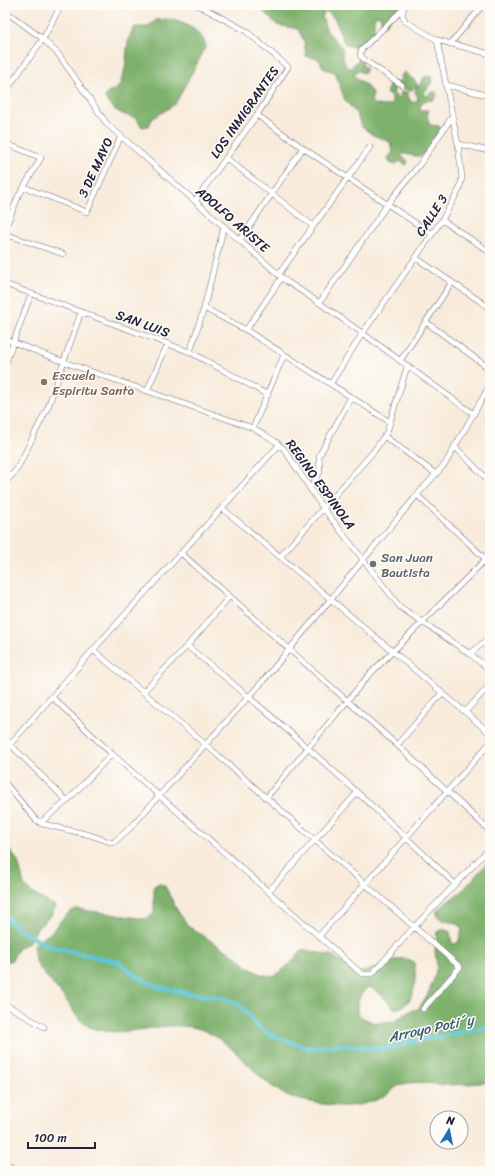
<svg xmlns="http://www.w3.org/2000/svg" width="495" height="1176" font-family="Sriracha,sans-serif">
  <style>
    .forest { fill: #7eb16c; stroke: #506a54 }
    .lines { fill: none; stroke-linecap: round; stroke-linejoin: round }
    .canal { stroke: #5cc6d8; stroke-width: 4.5 }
    .street-casing { stroke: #6d6873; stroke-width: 6 }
    .street { stroke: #fff; stroke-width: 5 }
    .education-dot { fill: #8d6e63; stroke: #fdfcf7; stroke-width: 1.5 }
    .worship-dot { fill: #6b7280; stroke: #fdfcf7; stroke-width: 1.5 }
    .labels { text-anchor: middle; stroke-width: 3; stroke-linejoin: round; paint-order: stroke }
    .street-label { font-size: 13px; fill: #22223b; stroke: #fdfcf7 }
    .education-label { font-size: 13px; fill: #785e54; stroke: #fdfcf7; text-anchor: start }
    .worship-label { font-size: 13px; fill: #5b616d; stroke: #fdfcf7; text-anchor: start }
    .water-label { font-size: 14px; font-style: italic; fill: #365b72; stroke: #fdfcf7 }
  </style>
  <rect width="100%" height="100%" fill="#fdfcf7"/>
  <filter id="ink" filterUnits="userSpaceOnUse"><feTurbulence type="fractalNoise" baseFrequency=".025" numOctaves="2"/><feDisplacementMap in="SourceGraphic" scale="8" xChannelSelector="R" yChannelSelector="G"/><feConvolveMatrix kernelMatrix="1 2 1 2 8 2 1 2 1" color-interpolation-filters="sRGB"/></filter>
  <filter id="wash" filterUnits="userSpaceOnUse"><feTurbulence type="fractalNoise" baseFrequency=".012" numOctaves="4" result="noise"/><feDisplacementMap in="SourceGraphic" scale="16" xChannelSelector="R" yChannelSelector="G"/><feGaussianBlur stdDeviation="0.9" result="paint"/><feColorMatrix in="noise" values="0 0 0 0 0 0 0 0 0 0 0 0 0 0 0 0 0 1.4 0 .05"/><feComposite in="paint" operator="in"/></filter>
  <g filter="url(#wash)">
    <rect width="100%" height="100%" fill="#f8ebdb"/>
    <path class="forest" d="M257,5h144l-16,21 -3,-2 -2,-9 -6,2v15l-19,16 -10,-4c-7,-11 -6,-27 -20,-33l-3,6 5,14 16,18 -1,6 4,12 4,1 9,-9 4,2 -1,5 4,1v4l-3,2 -6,-3 -3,6 10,7 9,11 -2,8c4,4 16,5 21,2v-5l-6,-6 4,-10 10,-2 2,-7 3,-2 11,10 1,3 -6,6 -15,-5 -3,8 7,5 1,-7h6l3,9 6,2 2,-6 -3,-5 1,-5 6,-4 2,-6 7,-1 1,6 -9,12 5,2 3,-4h5l1,4 -4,4 -10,1 -4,9h10l-2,6 3,9 9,1 2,2 -15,24c-8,8 -14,2 -23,2l-2,2 7,5 -2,4 -6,-4 -5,4 -5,-2 -2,-5 5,-6 -3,-10 -17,-7 -11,-8 -6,-14 -11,-13 -10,-28 -11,-3 -5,-10 -13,-3 -2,-15 -6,-12 -21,-4z
      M167,19c15,2 37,12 39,28l-31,57 -23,15 -3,7 -7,1 -6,-9c-13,-3 -24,-7 -31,-20 2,-7 6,-6 11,-9 3,-2 5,-7 6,-11 8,-17 0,-33 13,-51h13l8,-7z
      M5,844l13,17 6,24 9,9 22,12 -2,7 -16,16 -10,15 -8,3 -7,13 -7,2z
      M490,860v222c-14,1 -28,3 -42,3 -15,0 -30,-5 -45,-1 -6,1 -11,7 -15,10 -18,11 -38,14 -58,11 -20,-3 -41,-5 -57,-18 -24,-18 -44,-48 -73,-58 -35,-11 -71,10 -105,0 -17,-4 -23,-23 -33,-34 -7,-10 -17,-18 -23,-28 -3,-5 -7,-15 -5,-20 2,-7 11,-9 16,-14 9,-9 14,-19 26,-24l70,10 8,-5v-28l5,-3 6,3 12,24 12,17 51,32 9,9 14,7 12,1 16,-13 9,-11 6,-2 28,6 21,16c21,2 40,-22 59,-10 3,18 2,43 -19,47 -9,-8 -15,-19 -27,-22 -8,8 -12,14 -11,25l4,5 13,6 21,-2 15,-10 8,-2 8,-11 8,-19 3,-13 -2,-15 2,-19 7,-3 6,3 2,12 6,-1 4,-13 -4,-7 -14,-2 -7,-5v-6l27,-21z"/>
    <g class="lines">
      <path class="canal" d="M5,916l13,13 29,17 72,16 19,15 20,10 34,7 27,3 17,6 11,10 10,13 11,8 40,14 33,-3 44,4 39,-10 66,-12"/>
    </g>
  </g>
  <g filter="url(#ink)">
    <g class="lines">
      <defs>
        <path id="street" d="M5,11l38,28 16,16 48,69 179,157c65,41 125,89 188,133
          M437,40l53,14
          M450,44l33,-39
          M402,85l-36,-24 -6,-6 2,-6 41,-40
          M447,85l43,11
          M5,92l38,-53 18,-34
          M257,115l46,33
          M5,143l36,15 -23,39 -13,32
          M458,144l32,7
          M226,158l87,68
          M24,187l63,25 34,-76
          M195,201l62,-86 31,-48 -42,-36 -48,-26
          M442,220l48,32
          M5,234l58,20
          M240,240l63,-92 129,86
          M416,258l74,50
          M279,274l91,-127
          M5,284l185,68 78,43
          M320,302l67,-97 33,-41 32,-47
          M204,308l42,22 144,92
          M426,322l64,47
          M246,330l36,-53
          M5,339l59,23 189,66 22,13 9,8 39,59 77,99 70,47 20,16
          M190,352l14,-44 20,-82
          M400,361l52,-79
          M5,365l26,-71
          M331,383l31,-49 80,-114 17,-30 3,-12 -4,-34 -21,-104 -32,-19 -3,-7 3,-9
          M147,391l21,-48
          M253,428l31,-73
          M384,436l52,38
          M454,446l36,36
          M5,483l12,-14 31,-62 33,-95
          M311,487l9,-15 -1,-16 32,-59
          M417,495l73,68
          M222,508l268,225
          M181,553l216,192 93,86
          M280,557l94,-106 13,-19 20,-65
          M187,646c93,75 182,155 268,238
          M93,650l112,94 255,223 -37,42
          M470,654l20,-17
          M143,692l44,-46 42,-49
          M52,697l60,57 250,220h10l42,-47 76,-79
          M465,712l25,-27
          M10,744l57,57
          M397,745l45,-52
          M5,750l88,-100 186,-205
          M5,783l31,37 7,4 47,11 23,8 16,-14 134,-148 154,-186 28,-31 45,-79
          M266,798l103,-123 117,-116
          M40,823l27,-22 45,-47
          M269,891l88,-98
          M319,936l171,-193
          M5,1004l39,23
          M5,1164l14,7"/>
      </defs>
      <use href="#street" class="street-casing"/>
      <use href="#street" class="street"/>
    </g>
  </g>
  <circle class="education-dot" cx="44" cy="382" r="4"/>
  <circle class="worship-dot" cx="373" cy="564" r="4"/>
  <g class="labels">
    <g class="street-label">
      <text transform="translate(244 112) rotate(-55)" y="5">LOS INMIGRANTES</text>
      <text transform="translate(95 167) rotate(-65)" y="5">3 DE MAYO</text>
      <text transform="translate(431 215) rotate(-57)" y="5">CALLE 3</text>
      <text transform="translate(233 219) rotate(41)" y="5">ADOLFO ARISTE</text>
      <text transform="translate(143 323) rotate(20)" y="5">SAN LUIS</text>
      <text transform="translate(321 484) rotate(54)" y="5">REGINO ESPINOLA</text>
    </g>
    <g class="education-label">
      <text x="52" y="380">Escuela<tspan x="52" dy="15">Espiritu Santo</tspan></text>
    </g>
    <g class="worship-label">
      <text x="381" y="562">San Juan<tspan x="381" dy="15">Bautista</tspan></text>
    </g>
    <g class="water-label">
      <text transform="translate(431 1028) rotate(-12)" y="5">Arroyo Poti´y</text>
    </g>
  </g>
  <rect width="495" height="1176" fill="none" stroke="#fdfcf7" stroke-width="20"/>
  <g transform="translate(449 1130) rotate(10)"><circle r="19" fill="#fdfcf7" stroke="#a5a5ac"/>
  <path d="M0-3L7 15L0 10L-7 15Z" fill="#1f6fb2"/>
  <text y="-6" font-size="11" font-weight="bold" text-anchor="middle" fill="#22223b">N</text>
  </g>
  <path d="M28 1142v6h67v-6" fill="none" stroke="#22223b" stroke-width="2"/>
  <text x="34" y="1142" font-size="12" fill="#22223b" stroke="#fdfcf7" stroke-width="3" paint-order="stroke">100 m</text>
</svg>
